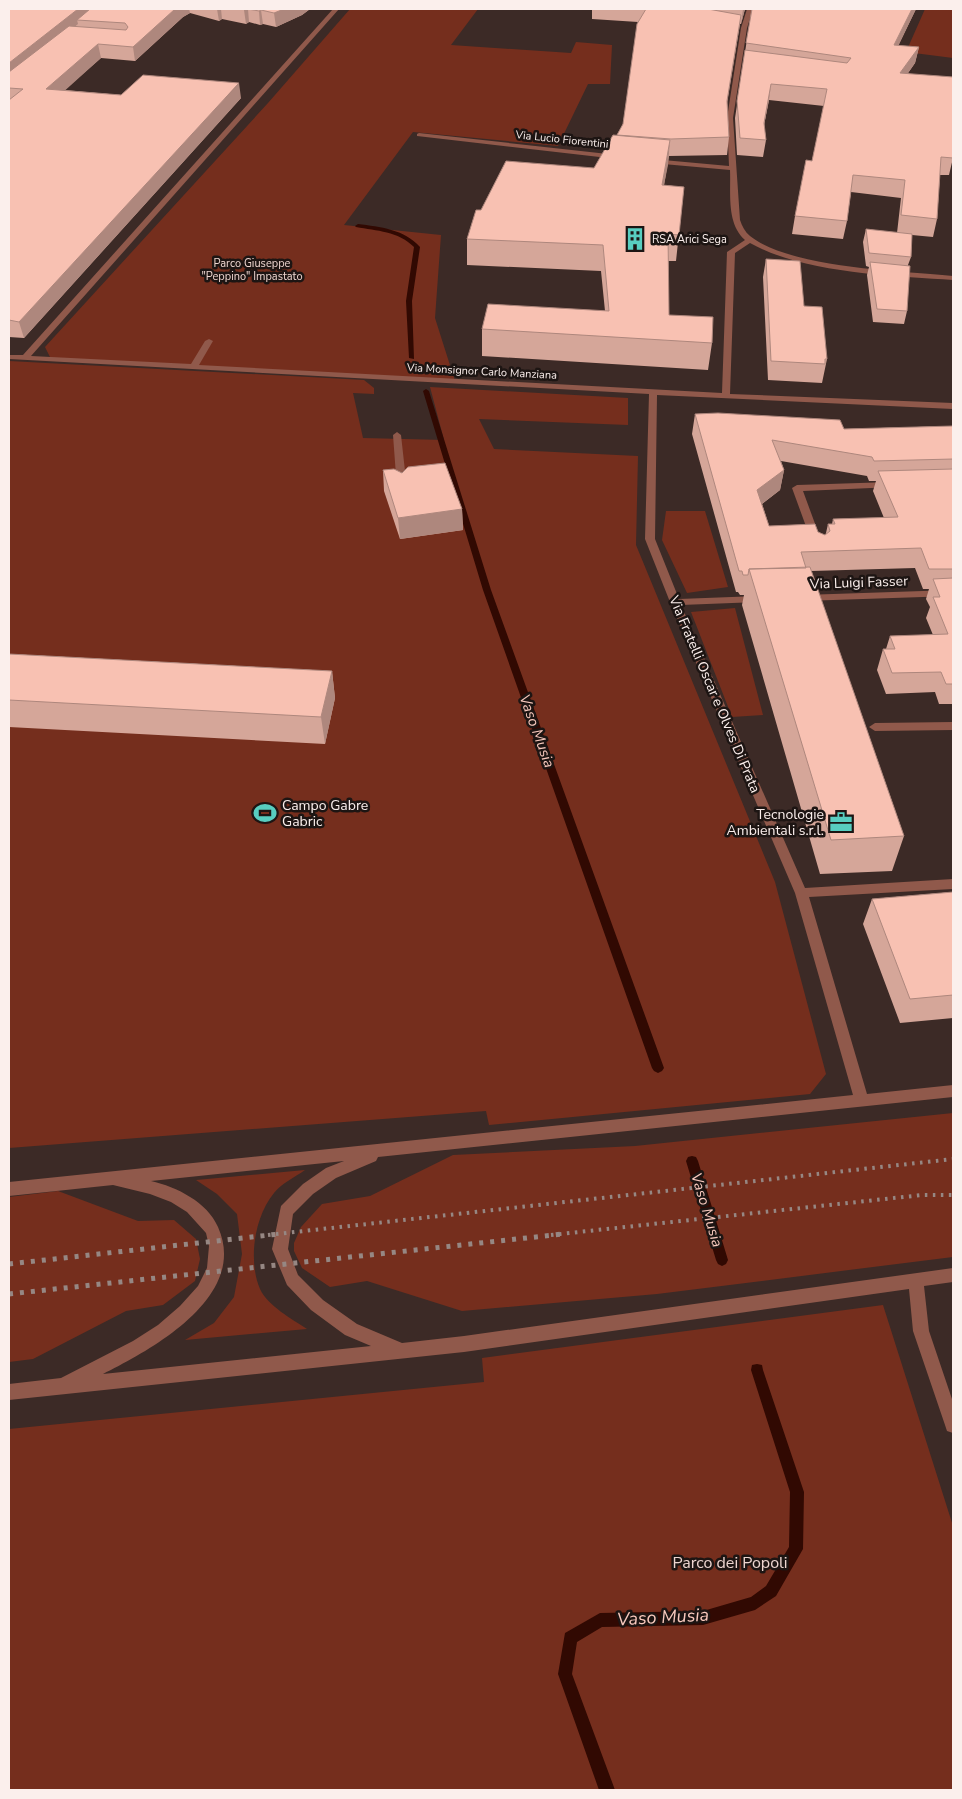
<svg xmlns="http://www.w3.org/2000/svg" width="962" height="1799" font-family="'Nunito Sans',sans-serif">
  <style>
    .green { fill: #752e1d }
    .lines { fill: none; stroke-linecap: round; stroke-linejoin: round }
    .stream { fill: #310902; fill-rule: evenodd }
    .street { fill: #90594b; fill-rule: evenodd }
    .rail-far1 { stroke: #968783; stroke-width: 4; stroke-dasharray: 2.5 5.5; stroke-linecap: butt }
    .rail { stroke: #968783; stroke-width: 5; stroke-dasharray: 4 7; stroke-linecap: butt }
    .wall { fill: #d5a699; fill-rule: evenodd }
    .shaded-wall { fill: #ae877d }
    .building { fill: #f8c1b2; stroke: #ae877d }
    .labels { text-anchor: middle; stroke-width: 5; stroke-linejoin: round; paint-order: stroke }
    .far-street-label { font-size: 11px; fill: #fbefec; stroke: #1d1513 }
    .far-poi-label { font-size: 11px; fill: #fbefec; stroke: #1d1513; text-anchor: start }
    .far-park-label { font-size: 11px; fill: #eed6d0; stroke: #1d1513 }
    .street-label { font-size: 14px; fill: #fbefec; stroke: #1d1513 }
    .poi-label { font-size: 14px; fill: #fbefec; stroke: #1d1513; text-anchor: start }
    .water-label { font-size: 15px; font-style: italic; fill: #f8c9bd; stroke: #1d1513 }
    .near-park-label { font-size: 16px; fill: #eed6d0; stroke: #1d1513 }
    .near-water-label { font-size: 18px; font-style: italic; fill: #f8c9bd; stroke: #1d1513 }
  </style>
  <rect width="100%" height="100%" fill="#3c2a26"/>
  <path class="green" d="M350,9h128l-27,36 120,8 5,-11 36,3 -2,39h-22l-30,62 -145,-14 -69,93 97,10 -6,83 20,63 -404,-22 -6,-12 223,-244z
    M925,9h28v49l-47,-6z
    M9,361l355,19 10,8v6l-21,-1 10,45 81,2 -14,-53 198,11v27l-149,-6 15,30 144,7 -2,89 139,337 51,192 -16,20 -321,31 -3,-14 -477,37z
    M666,511h39l23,76 -41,6 -25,-53z
    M735,608l28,107 -31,2 -41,-105z
    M953,1113v144l-296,37 -195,17 -95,-30 -37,6 -28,-19 -8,-17v-8l7,-16 21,-23 48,-8 83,-41 182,-9z
    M305,1170c-10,7 -24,14 -31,23 -20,24 -26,68 -14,96 8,17 32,30 47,40l-122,11 29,-17 20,-26 8,-43 -5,-40 -20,-20 -21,-14z
    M58,1191l80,30 36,-1 22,19 4,20 -5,22 -32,24 -37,6 -93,48 -24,3v-165z
    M883,1305l70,221v264h-944v-361l475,-47 -2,-24z"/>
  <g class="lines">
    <path class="stream" d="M358,224c22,3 46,5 62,23l-8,54 2,58 -5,-1 -3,-57 8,-54c-16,-16 -37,-16 -58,-20l-1,-1z
      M426,389l3,2 62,199 173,478 -2,3 -4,2 -4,-2 -2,-3 -169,-478 -60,-199z
      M692,1156l4,1 2,4 30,99 -2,4 -4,2 -4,-2 -2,-4 -30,-99 2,-4z
      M757,1364l5,1 1,5 41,122 -1,57 -27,47 -21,14 -52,15 -101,2 -25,15 -5,32 43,116h-16l-41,-116 7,-41 35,-20 103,-2 48,-14 15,-11 23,-39 1,-55 -39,-122 1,-5z"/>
    <path class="street" d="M333,9h6l-308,347 160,8 14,-23 4,-2 4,2 -14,24 523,28 5,-141 18,-12c-19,-17 -14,-47 -15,-70l-78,-7 -3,-2 3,-2 77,7 -2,-48 14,-90 6,-19h6l-6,19 -14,90 7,102c2,6 5,12 10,16 40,32 151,35 203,40v4c-60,-4 -150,-7 -203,-37l-15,10 -5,141 223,9v6l-296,-14 -2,144 24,60 79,-3 5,3 -5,3 -77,3 124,283 148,-9v10l-144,8 58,197 86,-9v12l-575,60 -2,4 -40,17 -23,16 -20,20 -5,35 10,26 25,25 34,24 45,19 62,-7 489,-68v14l-29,4 5,45 24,71v31l-6,-2 -2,-6 -32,-94 -4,-42 -445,63 -455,48v-16l52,-6 72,-37 25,-16 22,-19 18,-20 9,-18 2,-22 -3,-13 -19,-21 -16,-10 -21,-8 -37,-9 -104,11v-14l844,-87 -58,-202 -125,-291 -25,-63 4,-145 -640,-35v-4h14zM344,1161l-18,7 -23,16 -22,22 -9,43 15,36 24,25 34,25 26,11 -268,28c50,-25 146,-78 115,-147 -11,-25 -41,-40 -67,-46z
      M419,133l198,22 3,2 -3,2 -200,-23v-2z
      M397,432l4,3 6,54 -5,3 -5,-3 -4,-54z
      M891,482l3,1v4l-91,4 18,49 -5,3 -5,-3 -19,-52 5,-3z
      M953,590v6l-150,5 -5,-3 5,-3z
      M953,722v8l-78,1 -6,-4 6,-4z"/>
    <path class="rail-far1" d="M268,1235l685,-76
      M551,1235l371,-40h31"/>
    <path class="rail" d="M9,1264l270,-30
      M9,1294l554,-60"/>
  </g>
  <path class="wall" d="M9,9h301l-8,6 -26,12 -13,-3 -3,1 -11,-3 -3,2 -24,-5 -3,2 -29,-8 -7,4 -48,44 -34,-3 -37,32 57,5 120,3 -217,240 -15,-1z
    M592,9h153l-4,15h-1l-13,79 2,34 -2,18 -58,1 -5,29 20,2 -8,74h-8l1,54 43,28 -4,27 -226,-14v-27l123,-18 -4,-40 -134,-6v-26l14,-29 113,-42 23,-33 6,-11 15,-102 -46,-3z
    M752,9h164l-18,37 21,1 -4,16 -7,10 45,85 -4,17h-9l-3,44 -4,18 -21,-2 -1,22 -3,8 -1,46 -3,13 -31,-2 -6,-47 2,-8 -3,-1 -3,-24 3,-13 31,4 4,-35 -50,-6 -4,29 -4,18 -51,-5 3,-18 17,-55 12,-55 -55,-6 -5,25 2,15 -3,17 -26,-2 -2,-37 16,-105z
    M766,259l38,47 23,53 -5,24 -54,-3 -5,-103z
    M695,414l149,15 109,-3v278h-14l-4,-12 -49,2 -9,-24 6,-21h3l4,-13 43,-1 -7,-17 4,-11 -4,-8 3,-10h-6l-8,-21 -104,3 93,265 -12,35 -72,3 -78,-269 2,-10h-4l-2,-3h-2l-44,-158zM781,461l86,15 2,5h7l-3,10 11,27 -51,1 -1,5h-4l-2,9 -1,2 -7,-3 -49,-6 -7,-22 18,-14 4,-20z
    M383,470l79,39 1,21 -63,9 -16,-48z
    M9,654l323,17 3,27 -10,46 -316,-17z
    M953,892v126l-53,5 -37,-99 9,-25z"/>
  <path class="shaded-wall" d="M78,9h19l-20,11 1,4 -69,56v-17z
    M175,9h14l1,4 -7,4 -48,44 -2,-14z
    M217,9h4l1,10 -3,2z
    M248,9l1,13 -3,2 -2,-14z
    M284,9h26l-8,6 -26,12 -2,-14z
    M743,9h2l-4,15z
    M912,9h4l-25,52 3,-16z
    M261,10l2,14 -3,1 -1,-14z
    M98,44l3,14 -51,46 -4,-15z
    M919,47l-4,16 -18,26 3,-16z
    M239,83l2,15 -217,240 -5,-16z
    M771,84l-2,16 -8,40 3,-17z
    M670,140l-2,25 -9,45 3,-25z
    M784,470l-4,20 -26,20 3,-20z
    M462,509l1,21 -63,9 -2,-21z
    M332,671l3,27 -10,46 -4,-27z"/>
  <path class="building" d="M9,9h69l-69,54z
    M90,9h85l-42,38 -35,-3 -52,45 75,6 22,-20 96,8 -220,239 -10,-2v-220l14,-11 -14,-1v-16l60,-46 57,4 2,-3 -3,-4 -48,-3z
    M248,9h36l-10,4 -13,-3 -2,1z
    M646,9h62l33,6 -14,86 2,36 -58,2 -54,-4 6,-11 14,-100z
    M752,9h160l-18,36 25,2 -19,26 53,4v81l-12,-1 -4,62 -36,-4 4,-35 -52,-5 -6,46 -52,-5 11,-56 6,1 15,-72 -56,-5 -7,39 2,17 -26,-2 -3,-37 8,-51 102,13 4,-5 -105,-15z
    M613,135l57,5 -8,45 22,2 -5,48 -11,-1 1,81 44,2 -1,26 -230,-14 6,-25 121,7 -6,-66 -136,-6 9,-29h5l25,-49 88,7z
    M866,229l46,5 -1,23 -42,-4z
    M766,259l34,2 4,45 18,1 5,52h-2v5l-54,-3z
    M870,262l40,4 -3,45 -30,-2z
    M718,413l122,7 4,9 109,-3v33l-79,2 -2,-4 -100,-17 12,30 -27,20 12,36 46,-2 3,8 7,3 5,-4 -2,-7h7l-2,-5 65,-2 -20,-46 75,-2v100h-24l-8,-21 -120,4 5,16 -57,1 -1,6h-5l-1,-4h-3l-44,-157z
    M445,463l17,46 -64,9 -15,-48 11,-1 8,4 6,-6z
    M810,567l94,269 -73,4 -82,-271z
    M953,578v106h-7l-5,-12 -49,1 -9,-24h12l-5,-13 58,-2 -15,-37h7l-7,-18z
    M9,654l323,17 -11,46 -312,-17z
    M953,892v103l-43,4 -38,-100z"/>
  <defs>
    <symbol id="building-bare" viewBox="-9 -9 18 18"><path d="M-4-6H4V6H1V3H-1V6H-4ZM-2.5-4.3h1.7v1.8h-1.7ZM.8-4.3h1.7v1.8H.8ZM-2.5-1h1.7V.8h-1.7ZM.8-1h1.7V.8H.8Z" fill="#58cec0" stroke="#1d1513" stroke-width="2.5" paint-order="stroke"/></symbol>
    <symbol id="stadium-bare" viewBox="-9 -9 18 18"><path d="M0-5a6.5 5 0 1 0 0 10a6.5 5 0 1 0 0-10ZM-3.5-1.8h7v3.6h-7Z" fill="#58cec0" stroke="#1d1513" stroke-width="2.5" paint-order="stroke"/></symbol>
    <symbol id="office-bare" viewBox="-9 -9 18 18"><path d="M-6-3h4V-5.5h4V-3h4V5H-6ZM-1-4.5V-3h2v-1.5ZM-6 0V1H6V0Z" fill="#58cec0" stroke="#1d1513" stroke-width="2.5" paint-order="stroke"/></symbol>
  </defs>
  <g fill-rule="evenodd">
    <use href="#building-bare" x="619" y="223" width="32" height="32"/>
    <use href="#stadium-bare" x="249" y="797" width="32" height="32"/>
    <use href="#office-bare" x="825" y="806" width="32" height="32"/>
  </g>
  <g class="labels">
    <g class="far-street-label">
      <text transform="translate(562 139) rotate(6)" y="4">Via Lucio Fiorentini</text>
      <text transform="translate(482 371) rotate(3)" y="4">Via Monsignor Carlo Manziana</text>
    </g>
    <g class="far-poi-label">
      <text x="652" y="243">RSA Arici Sega</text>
    </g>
    <g class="far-park-label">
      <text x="252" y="267">Parco Giuseppe<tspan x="252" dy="13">"Peppino" Impastato</tspan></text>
    </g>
    <g class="street-label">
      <text transform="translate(859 582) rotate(-2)" y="5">Via Luigi Fasser</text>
      <text transform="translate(715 694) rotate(67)" y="5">Via Fratelli Oscar e Olves Di Prata</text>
    </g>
    <g class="poi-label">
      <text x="282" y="810">Campo Gabre<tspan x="282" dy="16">Gabric</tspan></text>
      <text x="824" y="819" text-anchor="end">Tecnologie<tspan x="824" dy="16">Ambientali s.r.l.</tspan></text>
    </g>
    <g class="water-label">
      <text transform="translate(537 731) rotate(70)" y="5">Vaso Musia</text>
      <text transform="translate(707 1210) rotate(73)" y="5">Vaso Musia</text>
    </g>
    <g class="near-park-label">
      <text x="730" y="1568">Parco dei Popoli</text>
    </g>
    <g class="near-water-label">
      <text transform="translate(663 1617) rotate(-3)" y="6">Vaso Musia</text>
    </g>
  </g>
  <rect width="962" height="1799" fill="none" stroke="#fbefec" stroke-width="20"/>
</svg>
